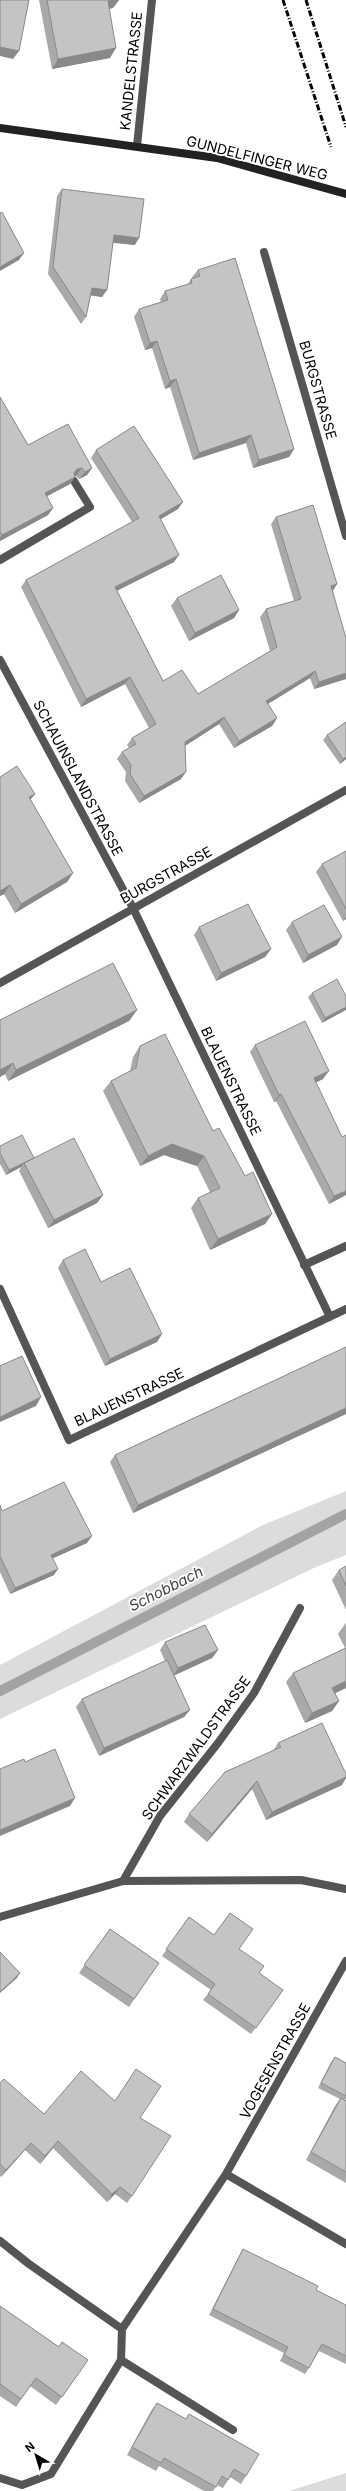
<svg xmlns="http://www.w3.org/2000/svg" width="346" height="2491" font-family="Inter,sans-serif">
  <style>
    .green { fill: #dcdcdc }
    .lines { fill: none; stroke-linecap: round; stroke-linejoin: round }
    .stream { stroke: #a3a3a3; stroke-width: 10 }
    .lane { stroke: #555; stroke-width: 8 }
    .street { stroke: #555; stroke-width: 8 }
    .secondary { stroke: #222; stroke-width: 8 }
    .rail { stroke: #000; stroke-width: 3; stroke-dasharray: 6 2 1 2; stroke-linecap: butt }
    .secondary-bridge { stroke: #222; stroke-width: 8 }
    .wall { fill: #a9a9a9 }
    .shaded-wall { fill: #898989 }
    .building { fill: #c4c4c4; stroke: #898989 }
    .labels { text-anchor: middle; stroke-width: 3.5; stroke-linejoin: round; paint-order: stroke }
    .street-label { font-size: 14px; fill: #000; stroke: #fff }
    .water-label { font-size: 15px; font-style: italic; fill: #444; stroke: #fff }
  </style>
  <rect width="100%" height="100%" fill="#fff"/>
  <path class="green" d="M346,1491v64l-30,12 -316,152v-54l263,-140z
    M346,2473v18h-57z"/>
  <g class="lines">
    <path class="stream" d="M0,1691l346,-177"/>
    <path class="lane" d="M0,560l90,-53 -16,-26
      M121,2360l112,70"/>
    <path class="street" d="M137,146l15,-146
      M264,252l82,284
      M0,660l133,248 197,409
      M0,983l346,-193
      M304,1265l42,-19
      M0,1289l69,151 277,-131
      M123,1881l37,-65 58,-73 36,-50 46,-85
      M0,1917l123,-36 178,-1 45,9
      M226,2174l120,70
      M0,2241l29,23 93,65
      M0,2478l22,7 29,-11 70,-114 1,-31 104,-155 120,-213"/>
    <path class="secondary" d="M0,128l217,30"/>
    <path class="rail" d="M283,0l48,147
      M306,0l40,127"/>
    <path class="secondary-bridge" d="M217,158l129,36"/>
  </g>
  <path class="wall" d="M39,0h80l-6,8 -4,1 1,49 -58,11z
    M62,189l73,56 -22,-2 -11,54 -11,-2 -5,22 -5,7 -33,-50 9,-78z
    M198,270l96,179 -5,8 -36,11 -7,-25 -53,17 -23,-73 -5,2 -13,-41 -7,2 -11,-33 5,-8 22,-7 -1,-3 5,-8 23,-7 3,-5h2l-1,-2z
    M0,397l28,48 64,23 -5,7 -8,4 -3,-3h-1v1l-5,7 -23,12 6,12 -5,7 -48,26z
    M96,450l82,59 -17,10 13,43 -57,29 46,90 35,13 72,-43 -10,-34 6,-8 28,-8 -23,-77 5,-7 61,67 -5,8 14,87 -32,10 -4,-11 -42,26 9,14 -5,8 -38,22 -15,-24 -34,22 -4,33 -42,24 -14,-22 1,-9 -9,-13 5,-7 7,-4 -2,-3 5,-7 17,-10 -24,-44 -44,23 -60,-120 5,-7 106,-58 -41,-64z
    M177,598l62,12 -5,8 -45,23 -18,-35z
    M346,722v37l-6,5 -17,-24 4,-5z
    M0,777l35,17 -5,6 43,73 -6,9 -52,31 -11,-19 -4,2z
    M346,851v68l-3,2 -27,-49 6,-8z
    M292,922l45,23 -34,18 -17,-33z
    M199,927l72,22 -6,8 -49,24 -22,-46z
    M312,993l34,3 -24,27 -14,-26z
    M137,1010l-8,11 -121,60 -3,-7 -5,3v-57z
    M255,1045l68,34 -7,3 30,113 -17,9 -53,-103 -2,1 -24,-50z
    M140,1046l73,85 32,45 27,38 -7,10 -55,26 -19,-42 7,-10 12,-6 -13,-26 -33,-11 -24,11 -37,-75 8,-10 19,-10 3,-14z
    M0,1146l34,12 69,37 -6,8 -49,25 -29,-57 2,-4 -15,8 -6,-11z
    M63,1260l99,74 -5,8 -52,24 -47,-98z
    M346,1347v67l-213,99 -23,-51 5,-7z
    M0,1505l2,6 85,32 -34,15 1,17 -44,19 -10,-22z
    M346,1566v44l-14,-30 7,-10z
    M346,1623v65l-11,5 4,8 -7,10 -27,12 -19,-41 7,-9 52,-25 -7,-14 7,-10z
    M165,1642l53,8 -6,8 -38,17 16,35 -6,7 -85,39 -23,-49 6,-8 83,-38 -5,-11z
    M278,1743l64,42 -76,35 -14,-31 -45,53 -23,-20 5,-8 84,-63z
    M189,1917l25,18 25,14 20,24 24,17 -32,44 -48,-34 8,-10 -49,-34z
    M110,1929l49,34 -30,44 -50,-34z
    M335,2057l11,6v35l-1,2 1,1v82l-40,-23 29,-54 5,-7 -22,-11 13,-26z
    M136,2069l4,49 -8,78 -5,7 -12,-9 -8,8 -54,-54 -13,16 -15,-14 -24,27 -1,-1v-93l44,31 71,-13z
    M243,2249l73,41 30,15v59l-27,-13 -10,17 -4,6 -25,-13 4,-8 -75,-38 30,-59z
    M0,2306l59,41 29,13 -32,45 -26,-19 -14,21 -16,-11z
    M157,2403l29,16 60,57 -5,8 -11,-7 -7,11 -6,-3 -4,6h-9l-45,-25 -3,5 -29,-16 24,-44z"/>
  <path class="shaded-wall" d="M112,0h7l-6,8 -12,2 7,-9z
    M0,47l19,4 -6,8 -13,-3z
    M116,48l-6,10 -58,11 6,-10z
    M114,235l25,3 -4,7 -25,-3z
    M24,253l-5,7 -19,11v-4z
    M92,288l15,2 -5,7 -15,-2z
    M157,341l-5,7 -7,2 5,-7z
    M176,379l-6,8 -5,2 5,-8z
    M251,435l-5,8 -53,17 6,-7z
    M294,449l-5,8 -36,11 6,-8z
    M82,468l-6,8h-5l6,-7z
    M92,468l-5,7 -8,4 6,-7z
    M75,477l-5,7 -30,16 5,-7z
    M183,502l-5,7 -24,14 5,-7z
    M53,508l-5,7 -48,26v-3l2,-3z
    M179,555l-5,7 -64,32 5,-7z
    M337,584l-5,8 -1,-6z
    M239,610l-5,8 -45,23 6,-8z
    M315,671l-5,7 -49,30 5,-7z
    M346,673v6l-32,10 5,-7z
    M130,677l-5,7 -44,23 5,-8z
    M224,717l-5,7 -39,25 5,-7z
    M277,718l-5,8 -38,22 5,-7z
    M346,757v2l-6,5 3,-5z
    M186,772l-5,7 -42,24 5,-7z
    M35,794l-7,9 1,-6z
    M73,873l-6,9 -52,31 6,-9z
    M10,885l-6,9 -4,2v-5z
    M346,916v3l-3,2z
    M342,937l-5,8 -34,18 5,-8z
    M271,949l-6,8 -49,24 5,-8z
    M346,1007v3l-24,13 3,-5z
    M137,1010l-8,11 -121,60 8,-11z
    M13,1063l-8,11 -5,3v-7z
    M329,1071l-6,8 -14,7 5,-8z
    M281,1094l-5,7 -2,1 5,-7z
    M172,1144l32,12 -7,10 -33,-11 -24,11 8,-10z
    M34,1158l-10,5 -3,4 -15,8 3,-5z
    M346,1191v4l-17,9 5,-8z
    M103,1195l-6,8 -49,25 6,-8z
    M272,1214l-7,10 -55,26 8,-11z
    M162,1334l-5,8 -52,24 5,-7z
    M41,1397l-5,9 -36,16v-5z
    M346,1408v6l-213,99 5,-8z
    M92,1536l-5,7 -40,18 4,-6z
    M58,1569l-4,6 -44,19 5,-6z
    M218,1650l-6,8 -39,18 5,-8z
    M346,1681v7l-21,10 7,-10z
    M339,1701l-7,10 -27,12 7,-10z
    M190,1710l-6,7 -85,39 5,-8z
    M346,1777v1l-4,7 -76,35 6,-8z
    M257,1781l-5,8 -45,53 5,-8z
    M75,1798l-5,8 -70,30v-6z
    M20,1973l-3,5 -17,15v-1z
    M58,2141l-5,7 -13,16 5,-8z
    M31,2143l-6,7 -24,27 5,-7z
    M120,2187l-5,7 -8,8 5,-8z"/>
  <path class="building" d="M0,0h29l-10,51 -19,-4z
    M47,0h65l-4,1 8,47 -58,11z
    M62,189l82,10 -5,39 -25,-3 -7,55 -15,-2 -6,29 -33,-50z
    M2,212l22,41 -24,14v-54z
    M235,258l59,191 -35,11 -8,-25 -52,18 -23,-74 -6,2 -13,-40 -7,2 -11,-34 29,-9 -3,-9 27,-8 -1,-4 9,-3 -2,-6z
    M0,397l28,48 40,-21 24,44 -7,4 -3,-4 -5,1 -3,4 1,4 -30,16 8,15 -51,27 -2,-4z
    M134,426l49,76 -24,14 20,39 -64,32 48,94 19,-11 16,24 79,-47 -11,-38 35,-10 -25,-82 37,-12 24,79 -6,2 15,52v35l-27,9 -4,-11 -49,30 11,17 -38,23 -15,-24 -39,25 1,30 -42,24 -14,-22 1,-9 -9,-13 14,-8 -4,-6 24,-14 -26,-47 -44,22 -60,-119 113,-62 -43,-68z
    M221,575l18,35 -44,23 -18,-35z
    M346,722v35l-3,2 -16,-24z
    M17,766l18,28 -6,3 44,76 -52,31 -11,-19 -10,6v-114z
    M346,851v58l-24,-45z
    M248,904l23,45 -50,24 -22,-46z
    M324,905l18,32 -34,18 -16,-33z
    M113,963l24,47 -121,60 -3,-7 -13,7v-50z
    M337,979l9,17v11l-21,11 -13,-25z
    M305,1021l24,50 -15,7 28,59 4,-2v56l-12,5 -53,-102 -2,1 -24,-50z
    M165,1034l48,97 6,-3 26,48 8,-4 19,42 -54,25 -20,-41 22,-10 -16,-32 -32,-12 -24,12 -37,-75 25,-13 4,-22z
    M22,1135l12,23 -25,12 -9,-17v-7z
    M74,1138l29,57 -49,25 -30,-57z
    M85,1249l16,33 29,-14 32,66 -52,25 -47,-99z
    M346,1347v61l-208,97 -23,-50z
    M22,1356l19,41 -41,20v-51z
    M64,1482l28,54 -41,19 7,14 -43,19 -14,-30h-1v-53l2,6z
    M346,1566v20l-7,-16z
    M205,1625l13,25 -40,18 -13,-26z
    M346,1648v33l-14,7 7,13 -27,12 -19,-40z
    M167,1660l23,50 -86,38 -22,-49z
    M322,1723l24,51v3l-74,35 -15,-31 -45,53 -23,-20 36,-42 56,-25 -3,-4z
    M55,1749l20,49 -75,32v-61l24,-10 1,3z
    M230,1913l23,16 -14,20 25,17 -5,7 24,17 -27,38 -48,-34 7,-10 -49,-35 23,-32 25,18z
    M110,1929l49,34 -25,36 -50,-34z
    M0,1952l20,21 -20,19z
    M335,2057l11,6v33l-25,-13z
    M136,2069l25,17 -21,32 31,18 -39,60 -12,-9 -8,7 -54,-53 -13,15 -14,-13 -25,27 -6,-6v-81l4,-4 40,35 37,-43 34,30z
    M341,2098l5,3v71l-35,-20z
    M243,2249l75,37 -2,4 30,15v51l-24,-12 -13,24 -25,-13 4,-8 -75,-38z
    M0,2306l59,41 3,-5 26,18 -26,37 -26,-19 -15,21 -21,-15z
    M157,2403l29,16 3,-5 70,40 -13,22 -12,-7 -6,11 -6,-4 -6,11 -52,-29 -3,5 -29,-16z"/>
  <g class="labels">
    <g class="street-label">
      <text transform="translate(131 71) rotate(-84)" y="5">KANDELSTRASSE</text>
      <text transform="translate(257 158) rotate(14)" y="5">GUNDELFINGER WEG</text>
      <text transform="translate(318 390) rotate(74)" y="5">BURGSTRASSE</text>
      <text transform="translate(78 778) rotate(62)" y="5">SCHAUINSLANDSTRASSE</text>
      <text transform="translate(166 875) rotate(-29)" y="5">BURGSTRASSE</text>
      <text transform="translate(231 1081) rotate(64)" y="5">BLAUENSTRASSE</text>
      <text transform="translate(129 1397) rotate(-25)" y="5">BLAUENSTRASSE</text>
      <text transform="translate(196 1748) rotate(-54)" y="5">SCHWARZWALDSTRASSE</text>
      <text transform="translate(275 2061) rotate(-61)" y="5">VOGESENSTRASSE</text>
    </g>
    <g class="water-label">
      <text transform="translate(166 1589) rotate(-27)" y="5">Schobbach</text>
    </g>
  </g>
  <g transform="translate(36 2455) rotate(322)" stroke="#ffffff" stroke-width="3" paint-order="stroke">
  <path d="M0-3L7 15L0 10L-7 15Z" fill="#000000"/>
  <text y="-6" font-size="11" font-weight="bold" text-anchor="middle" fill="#000000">N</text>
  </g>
</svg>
